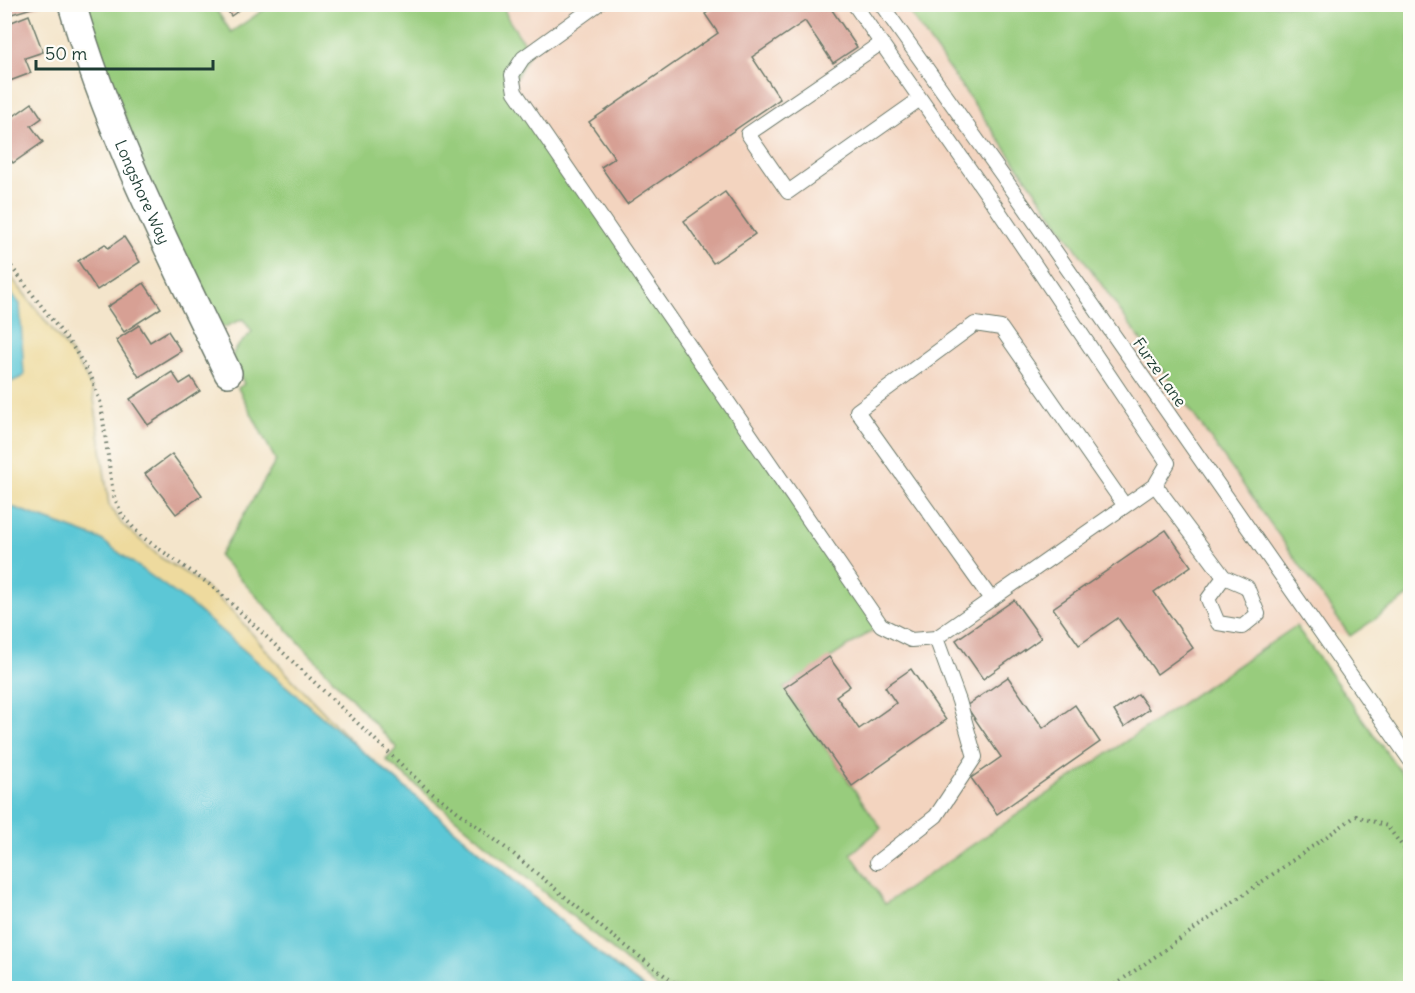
<svg xmlns="http://www.w3.org/2000/svg" width="1415" height="993" font-family="Delius,sans-serif">
  <style>
    .built { fill: #f3d4bf }
    .green { fill: #98cc7d; stroke: #5c8458; stroke-width: 1.5 }
    .sand { fill: #eeda9e; stroke: #868c69; stroke-width: 1.5 }
    .water { fill: #5cc7d6; stroke: #3e8285; stroke-width: 1.5 }
    .building { fill: #d7a094 }
    .lines { fill: none; stroke-linecap: round; stroke-linejoin: round }
    .service-casing { stroke: #6a7869; stroke-width: 16 }
    .minor-casing { stroke: #6a7869; stroke-width: 30 }
    .path { stroke: #6a7869; stroke-width: 4; stroke-dasharray: 1.5 4.5; stroke-linecap: butt }
    .service { stroke: #fff; stroke-width: 14 }
    .minor { stroke: #fff; stroke-width: 27 }
    .labels { text-anchor: middle; stroke-width: 4.5; stroke-linejoin: round; paint-order: stroke }
    .street-label { font-size: 16px; fill: #1f3d34; stroke: #fdfcf7 }
  </style>
  <rect width="100%" height="100%" fill="#fdfcf7"/>
  <filter id="ink" filterUnits="userSpaceOnUse"><feTurbulence type="fractalNoise" baseFrequency=".0167" numOctaves="2"/><feDisplacementMap in="SourceGraphic" scale="12" xChannelSelector="R" yChannelSelector="G"/><feConvolveMatrix kernelMatrix="1 2 1 2 8 2 1 2 1" color-interpolation-filters="sRGB"/></filter>
  <filter id="wash" filterUnits="userSpaceOnUse"><feTurbulence type="fractalNoise" baseFrequency=".008" numOctaves="4" result="noise"/><feDisplacementMap in="SourceGraphic" scale="24" xChannelSelector="R" yChannelSelector="G"/><feGaussianBlur stdDeviation="1.35" result="paint"/><feColorMatrix in="noise" values="0 0 0 0 0 0 0 0 0 0 0 0 0 0 0 0 0 1.4 0 .05"/><feComposite in="paint" operator="in"/></filter>
  <g filter="url(#wash)">
    <rect width="100%" height="100%" fill="#f4e5cb"/>
    <path class="built" d="M382,4l3,4 5,-4 1020,1v590l-60,41 -54,-10 -455,308 -622,-378 57,-95 -38,-73 6,-4 -10,-21 1,-14 17,-17 -9,-13 -18,8 6,-295 40,-27z"/>
    <path class="green" d="M382,4l3,4 5,-4 113,1 5,14 22,33 -18,33 369,540 -97,63 97,140 -30,26 34,50 411,-278 114,159v203h-752l-272,-228 11,-12 -178,-192 57,-95 -38,-73 6,-4 -12,-27 3,-8 17,-17 -9,-13 -18,8 -9,-2 -54,-111 -80,-209h131l18,27 40,-27z
      M904,5h506v590l-60,41z"/>
    <path class="sand" d="M4,268l66,84 14,21 9,19 16,113 13,19 39,34 26,16 24,18 22,20 57,65 68,71 250,213 37,27 -640,-224z"/>
    <path class="water" d="M4,284l16,20 4,72 -19,9z
      M4,504l96,35 90,65 418,357 37,27h-640z"/>
    <g id="blocks">
      <path class="building" d="M5,4h36l1,1 -37,11z
        M223,4h25l-17,12z
        M720,4h108l29,43 -24,16 -28,-42 -53,36 28,42 -153,105 -26,-37 14,-9 -26,-36 129,-89 -13,-19z
        M29,15l14,37 -18,6 6,15 -24,9 -3,-6v-51z
        M32,103l10,15 -11,8 12,16 -30,21 -9,-12v-28z
        M725,192l30,42 -42,29 -29,-42z
        M124,237l16,25 -43,28 -19,-29 27,-17 3,4z
        M144,283l17,25 -37,24 -17,-25z
        M139,325l11,17 18,-11 13,20 -42,26 -23,-37z
        M172,372l8,12 11,-7 9,14 -52,34 -18,-26z
        M172,454l30,41 -26,19 -31,-40z
        M1166,530l25,36 -37,26 39,56 -36,26 -39,-56 -39,27 -26,-37z
        M1014,600l27,38 -58,41 -27,-39z
        M829,657l21,29 -14,10 23,33 37,-26 -11,-16 26,-18 35,51 -94,66 -68,-98z
        M1008,677l35,51 32,-23 25,37 -103,72 -26,-36 30,-21 -35,-51z
        M1138,694l11,15 -25,18 -10,-16z"/>
    </g>
  </g>
  <g filter="url(#ink)">
    <use href="#blocks" fill-opacity="0" stroke="#6a7869" stroke-width="1.5"/>
    <g class="lines">
      <defs>
        <path id="service" d="M598,4l-75,54 -11,17 3,17 366,533 30,15 25,-2 219,-153 13,-22 -172,-256 -142,-203
          M881,4l126,178 403,578
          M881,43l-133,91 40,58 132,-93
          M1155,485l69,92 23,10 11,27 -16,13 -24,-4 -10,-24 16,-22
          M991,599l-134,-188 118,-87 26,4 124,178
          M877,862l59,-46 39,-59 -16,-56 -23,-63"/>
        <g id="minor">
          <path id="s1" d="M72,4c37,130 98,248 156,369"/>
        </g>
      </defs>
      <use href="#service" class="service-casing"/>
      <use href="#minor" class="minor-casing"/>
      <path class="path" d="M4,257l71,93 17,29 9,25 12,90 9,21 19,21 75,53 209,198 86,65 95,79 75,57
        M1110,988l246,-172 31,10 23,30"/>
      <use href="#service" class="service"/>
      <use href="#minor" class="minor"/>
    </g>
  </g>
  <g class="labels">
    <g class="street-label">
      <text dy="6" stroke="none"><textPath href="#s1" startOffset="201">Longshore Way</textPath></text>
      <text transform="translate(1160 372) rotate(55)" y="6">Furze Lane</text>
    </g>
  </g>
  <rect width="1415" height="993" fill="none" stroke="#fdfcf7" stroke-width="24"/>
  <path d="M36 60v9h177v-9" fill="none" stroke="#1f3d34" stroke-width="3"/>
  <text x="45" y="60" font-size="18" fill="#1f3d34" stroke="#fdfcf7" stroke-width="4.5" paint-order="stroke">50 m</text>
</svg>
